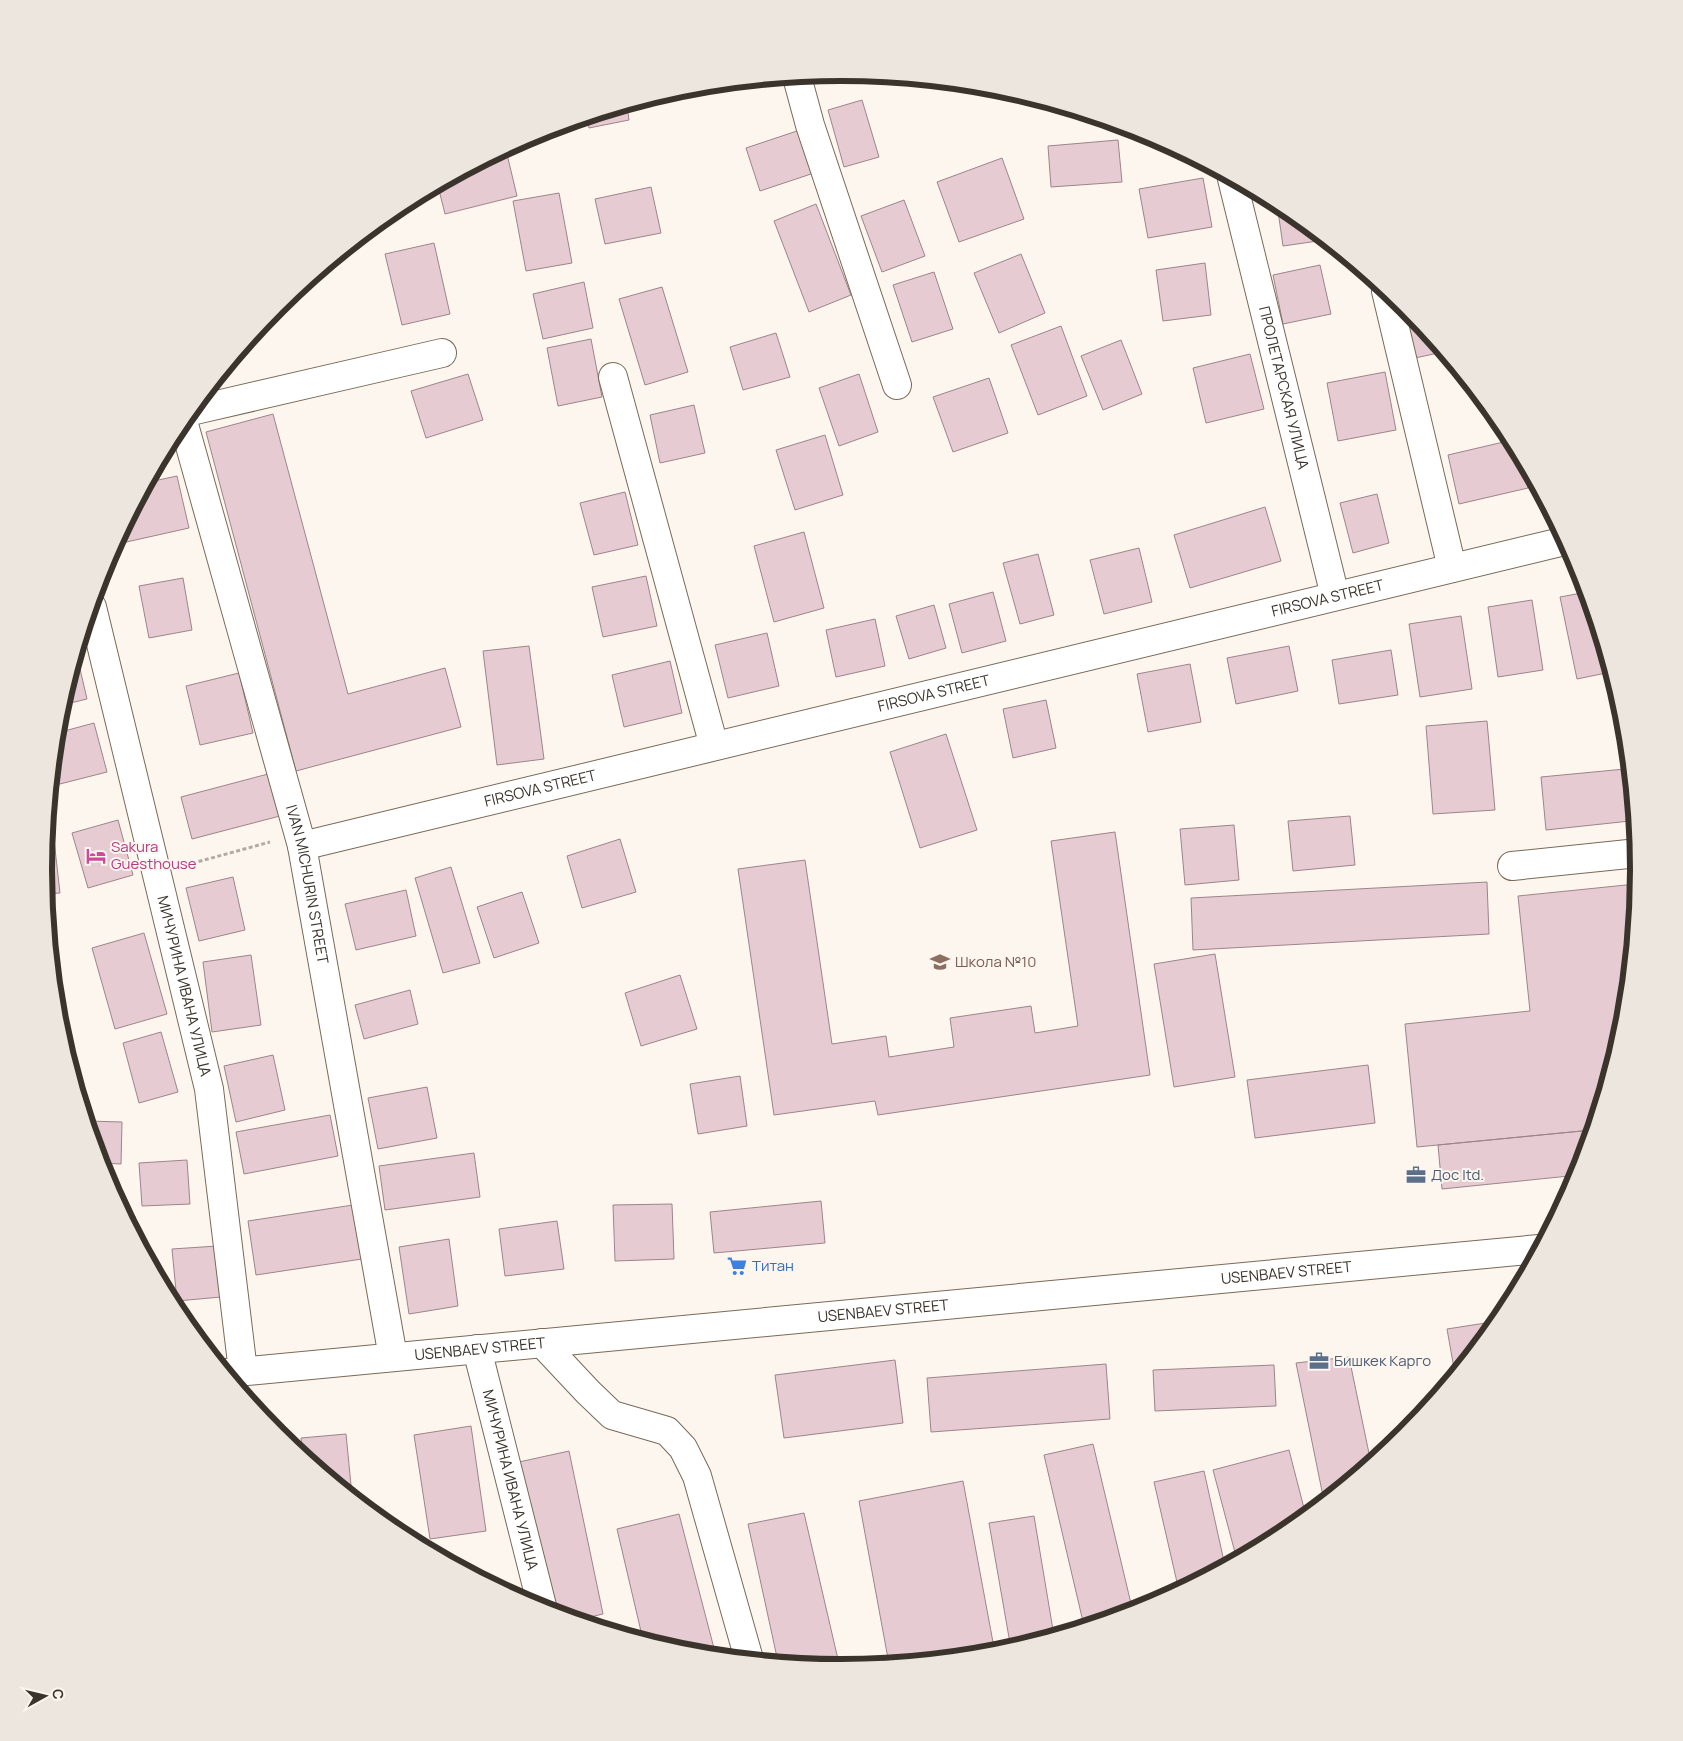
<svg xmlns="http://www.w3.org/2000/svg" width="1683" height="1741" font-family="Manrope,sans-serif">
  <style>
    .building { fill: #e6cbd3; stroke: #9d848b }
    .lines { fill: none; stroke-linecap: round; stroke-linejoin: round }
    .minor-casing { stroke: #786a58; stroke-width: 30 }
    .path { stroke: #b1aba3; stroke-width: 3; stroke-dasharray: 4 2.5; stroke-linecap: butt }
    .minor { stroke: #fff; stroke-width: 28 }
    .labels { text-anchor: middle; stroke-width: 4; stroke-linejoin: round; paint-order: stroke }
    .street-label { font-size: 15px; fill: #3a342c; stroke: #fdf6ee }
    .hotel-label { font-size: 15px; fill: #b23c85; stroke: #fdf6ee; text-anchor: start }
    .education-label { font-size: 15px; fill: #785e54; stroke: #fdf6ee; text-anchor: start }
    .service-label { font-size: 15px; fill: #4e5e75; stroke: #fdf6ee; text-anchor: start }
    .shop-label { font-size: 15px; fill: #366cbe; stroke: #fdf6ee; text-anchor: start }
    .rim { fill: none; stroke: #3a342c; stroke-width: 6 }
  </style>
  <rect width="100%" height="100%" fill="#fdf6ee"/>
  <path class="building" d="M862,100l17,57 -35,10 -16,-57z
    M627,106l2,14 -40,8 -2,-10z
    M800,130l14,43 -54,18 -14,-43z
    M1118,140l4,42 -71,5 -3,-41z
    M506,150l11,46 -72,18 -7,-28z
    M1002,158l22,61 -65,23 -22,-60z
    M1203,178l9,49 -64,11 -9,-49z
    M651,187l10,46 -56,11 -10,-45z
    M559,193l13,70 -46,8 -13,-70z
    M904,200l21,56 -43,16 -21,-56z
    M816,204l35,91 -42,17 -35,-91z
    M1288,210l37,30 -42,6 -5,-35z
    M434,243l16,71 -48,11 -17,-71z
    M1021,254l24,59 -46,20 -25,-60z
    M1205,263l6,52 -48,6 -7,-51z
    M1320,265l11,49 -48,10 -10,-49z
    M934,272l19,57 -41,13 -19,-57z
    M584,282l9,46 -50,11 -10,-45z
    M662,287l26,85 -43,13 -26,-86z
    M297,290l2,10 -21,6z
    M1412,314l31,38 -28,6 -9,-43z
    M1061,326l26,70 -49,19 -27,-70z
    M776,333l14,44 -47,13 -13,-43z
    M591,339l11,58 -44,9 -11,-58z
    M1121,340l21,54 -39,16 -22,-54z
    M1250,354l14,55 -58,14 -13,-55z
    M1385,372l11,58 -58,11 -11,-58z
    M468,374l15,46 -57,18 -15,-47z
    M859,374l19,58 -39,14 -20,-58z
    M989,378l19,55 -55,19 -20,-55z
    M694,405l11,48 -45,10 -10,-48z
    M273,414l75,280 97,-26 16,59 -165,44 -90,-339z
    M825,435l18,60 -48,15 -19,-60z
    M1512,440l8,16 8,32 -69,16 -11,-49z
    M177,476l12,52 -67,15 -2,-7 29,-54z
    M625,492l13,53 -44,10 -14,-52z
    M1377,494l12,49 -36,10 -13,-50z
    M1265,507l16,54 -91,27 -16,-53z
    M804,532l20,76 -50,14 -20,-76z
    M1139,548l13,54 -48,12 -14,-54z
    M1038,554l16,61 -34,9 -17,-61z
    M646,576l11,50 -54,11 -11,-50z
    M183,578l9,52 -43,8 -10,-52z
    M993,592l13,49 -44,12 -13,-49z
    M1587,592l24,80 -34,7 -17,-82z
    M1532,600l11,70 -45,7 -10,-70z
    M934,605l12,43 -37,11 -13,-43z
    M1461,616l11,73 -52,8 -11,-73z
    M875,619l10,47 -49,11 -10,-47z
    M767,633l12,53 -51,12 -13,-53z
    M529,646l15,113 -47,6 -14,-114z
    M1289,646l9,45 -62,13 -9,-46z
    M1391,650l7,45 -59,9 -7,-44z
    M77,656l10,43 -25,6z
    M670,661l12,52 -58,14 -12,-52z
    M1190,664l11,58 -53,10 -11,-58z
    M239,673l14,60 -53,12 -14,-59z
    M1046,700l10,48 -43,10 -10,-49z
    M1487,721l8,89 -62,4 -7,-88z
    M94,723l13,49 -55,14 5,-53z
    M946,734l31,96 -57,18 -30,-96z
    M1625,769l5,52 -84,9 -5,-53z
    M268,774l12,42 -88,23 -11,-42z
    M1350,816l5,49 -62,6 -5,-50z
    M118,820l15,55 -45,13 -16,-55z
    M1234,825l5,55 -54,5 -5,-56z
    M1115,832l35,243 -272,40 -3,-14 -101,14 -36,-246 67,-9 27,184 54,-8 3,21 65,-10 -4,-29 81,-12 4,27 43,-7 -27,-185z
    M620,839l16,53 -54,16 -15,-52z
    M54,840l6,53 -14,1 -2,-24 3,-29z
    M451,867l29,96 -37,10 -28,-95z
    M233,877l12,53 -46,11 -13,-53z
    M1487,882l2,52 -296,16 -2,-52z
    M1636,884l1,10 -13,132 -32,104 -175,17 -12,-123 125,-13 -12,-115z
    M406,890l10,46 -60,14 -11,-46z
    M522,892l17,51 -45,15 -17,-51z
    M144,933l23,81 -52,15 -23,-81z
    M1215,954l20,123 -61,10 -20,-123z
    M251,955l10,70 -49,7 -9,-70z
    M680,975l17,54 -56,17 -16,-53z
    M410,990l8,34 -54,15 -9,-34z
    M161,1032l17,60 -39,11 -16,-60z
    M273,1055l12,55 -49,12 -12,-56z
    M1368,1065l7,58 -120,15 -8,-58z
    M740,1076l7,50 -49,8 -8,-50z
    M427,1087l10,51 -59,11 -10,-51z
    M330,1115l8,41 -94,18 -8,-42z
    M88,1121l34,1 -1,42 -20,-1z
    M1592,1130l-13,45 -137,14 -4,-44z
    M474,1153l6,44 -95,13 -6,-44z
    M187,1160l3,44 -48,2 -3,-43z
    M821,1201l4,42 -111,10 -4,-41z
    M672,1204l2,55 -59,2 -2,-56z
    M353,1205l9,54 -106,16 -8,-54z
    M126,1216h9l2,21z
    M557,1221l7,48 -59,7 -6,-47z
    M449,1239l9,67 -49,8 -10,-67z
    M217,1246l4,51 -44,4 -5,-52z
    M1492,1322l1,6 -38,46 -8,-45z
    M1349,1357l22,106 -47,38 -28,-138z
    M895,1360l8,63 -119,15 -9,-63z
    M1106,1364l4,55 -179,13 -4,-54z
    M1274,1365l2,41 -121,5 -2,-41z
    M471,1426l15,105 -56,8 -16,-104z
    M346,1434l6,61 -49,-39 -2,-18z
    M1093,1444l40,168 -49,14 -40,-171z
    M1289,1450l17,66 -22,18 -47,26 -24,-90z
    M569,1451l34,163 -26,6 -26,-8 -32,-150z
    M1204,1471l21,95 -46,25 -25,-109z
    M963,1481l32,172 -106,11 -30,-163z
    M804,1513l36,155 -62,-6 -30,-138z
    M679,1514l37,142 -30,-3 -43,-13 -26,-111z
    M1034,1516l20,120 -43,13 -22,-126z"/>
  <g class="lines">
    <defs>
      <g id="minor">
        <path d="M797,77l13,48 87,260"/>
        <path id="s1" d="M1232,179l103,417"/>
        <path d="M1386,291l66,277"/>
        <path d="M613,377l101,369"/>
        <path d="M191,411l251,-58"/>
        <path id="s2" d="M183,421l119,425 91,511"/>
        <path id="s3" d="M92,607l117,482 34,282"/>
        <path id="s4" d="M302,846l1263,-305"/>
        <path d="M1512,866l126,-13"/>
        <path d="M542,1343l46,49 24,23 55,16 16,17 14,28 52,183"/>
        <path id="s5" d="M477,1349l66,261"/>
        <path id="s6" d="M227,1373l1312,-124"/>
      </g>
    </defs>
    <use href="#minor" class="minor-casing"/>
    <path class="path" d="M186,865l84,-23"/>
    <use href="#minor" class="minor"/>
  </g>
  <defs>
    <symbol id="hotel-bare" viewBox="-9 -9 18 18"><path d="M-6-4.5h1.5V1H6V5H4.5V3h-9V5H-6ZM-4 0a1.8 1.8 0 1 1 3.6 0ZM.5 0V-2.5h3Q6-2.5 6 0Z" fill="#d1479c" stroke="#fdf6ee" stroke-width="2.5" paint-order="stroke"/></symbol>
    <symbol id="school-bare" viewBox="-9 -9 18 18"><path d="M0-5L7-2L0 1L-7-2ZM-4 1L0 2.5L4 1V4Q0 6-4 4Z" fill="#8d6e63" stroke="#fdf6ee" stroke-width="2.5" paint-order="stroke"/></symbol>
    <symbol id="office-bare" viewBox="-9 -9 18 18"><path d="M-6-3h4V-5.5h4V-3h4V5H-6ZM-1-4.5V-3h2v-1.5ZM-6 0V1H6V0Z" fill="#5c6f8a" stroke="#fdf6ee" stroke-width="2.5" paint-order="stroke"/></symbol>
    <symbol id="supermarket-bare" viewBox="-9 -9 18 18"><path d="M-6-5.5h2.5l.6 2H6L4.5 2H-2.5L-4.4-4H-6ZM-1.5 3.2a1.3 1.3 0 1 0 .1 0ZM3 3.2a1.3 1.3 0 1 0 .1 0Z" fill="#3f7fe0" stroke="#fdf6ee" stroke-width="2.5" paint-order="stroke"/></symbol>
  </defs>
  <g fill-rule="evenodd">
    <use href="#hotel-bare" x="82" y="842" width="28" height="28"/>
    <use href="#school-bare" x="926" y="948" width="28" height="28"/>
    <use href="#office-bare" x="1402" y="1161" width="28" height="28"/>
    <use href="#supermarket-bare" x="723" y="1252" width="28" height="28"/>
    <use href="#office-bare" x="1305" y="1347" width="28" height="28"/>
  </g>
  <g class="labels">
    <g class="street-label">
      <text dy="5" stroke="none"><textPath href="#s1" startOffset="215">ПРОЛЕТАРСКАЯ УЛИЦА</textPath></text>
      <text dy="5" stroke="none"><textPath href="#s4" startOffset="1055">FIRSOVA STREET</textPath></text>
      <text dy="5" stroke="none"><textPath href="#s4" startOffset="650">FIRSOVA STREET</textPath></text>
      <text dy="5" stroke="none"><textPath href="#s4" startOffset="245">FIRSOVA STREET</textPath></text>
      <text dy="5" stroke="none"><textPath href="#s2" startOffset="480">IVAN MICHURIN STREET</textPath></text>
      <text dy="5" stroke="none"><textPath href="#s3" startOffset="390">МИЧУРИНА ИВАНА УЛИЦА</textPath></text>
      <text dy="5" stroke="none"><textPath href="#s6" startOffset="1064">USENBAEV STREET</textPath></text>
      <text dy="5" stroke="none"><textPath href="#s6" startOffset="659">USENBAEV STREET</textPath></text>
      <text dy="5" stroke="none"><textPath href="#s6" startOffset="254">USENBAEV STREET</textPath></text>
      <text dy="5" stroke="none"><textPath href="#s5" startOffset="135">МИЧУРИНА ИВАНА УЛИЦА</textPath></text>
    </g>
    <g class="hotel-label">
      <text x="111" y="852">Sakura<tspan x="111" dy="17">Guesthouse</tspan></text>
    </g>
    <g class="education-label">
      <text x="955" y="967">Школа №10</text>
    </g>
    <g class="service-label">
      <text x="1431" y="1180">Дос ltd.</text>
      <text x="1334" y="1366">Бишкек Карго</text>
    </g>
    <g class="shop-label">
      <text x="752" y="1271">Титан</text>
    </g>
  </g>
  <path d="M0 0H1683V1741H0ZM52 870a789 789 0 1 1 1578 0a789 789 0 1 1-1578 0Z" fill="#ede6de" fill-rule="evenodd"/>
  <path class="rim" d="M52 870a789 789 0 1 1 1578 0a789 789 0 1 1-1578 0Z"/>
  <g transform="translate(45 1696) rotate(82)" stroke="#fdf6ee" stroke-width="4" paint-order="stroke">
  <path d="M0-4L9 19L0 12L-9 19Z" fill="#3a342c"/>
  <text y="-8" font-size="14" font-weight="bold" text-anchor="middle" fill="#3a342c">С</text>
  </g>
</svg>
